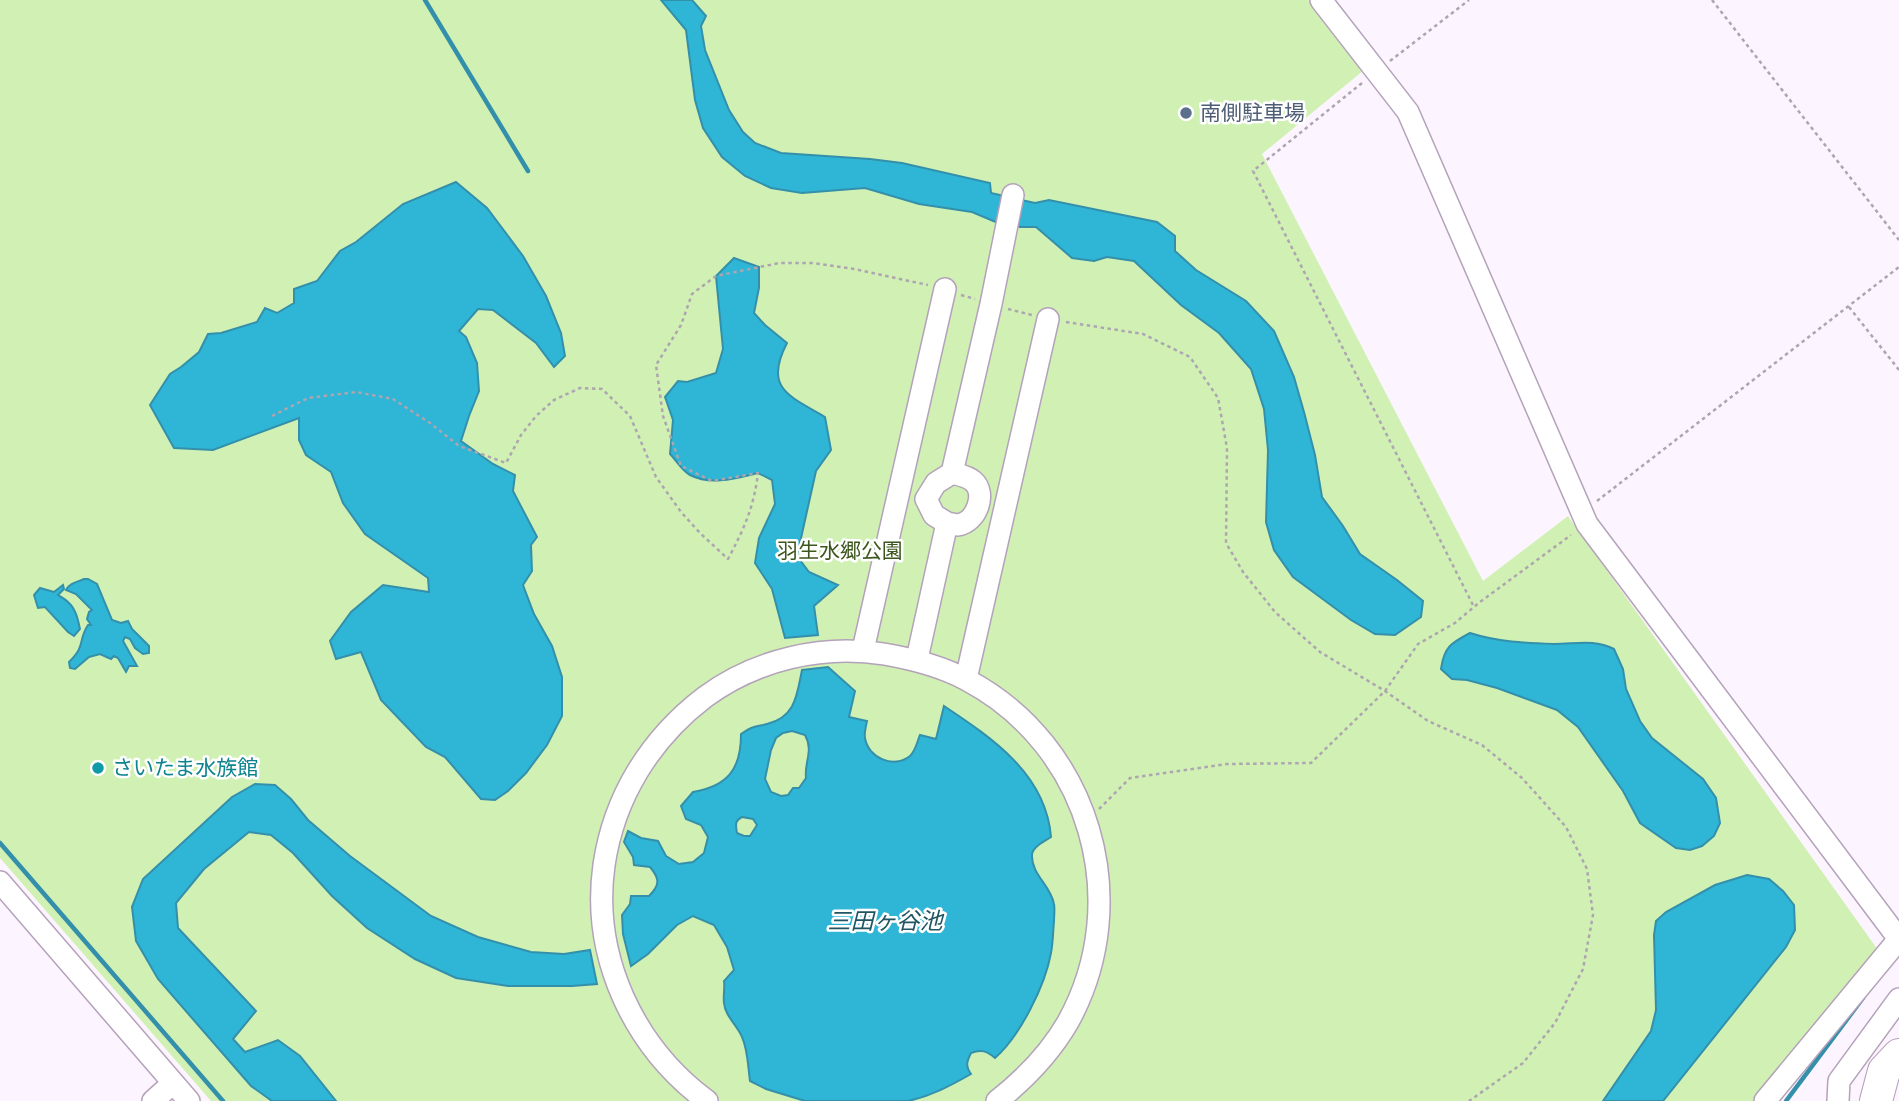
<svg xmlns="http://www.w3.org/2000/svg" width="1899" height="1101" font-family="'PT Sans Narrow','Noto Sans JP',sans-serif">
  <style>
    .green { fill: #d1f1b4 }
    .water { fill: #2fb5d6; stroke: #3490aa; stroke-width: 2; fill-rule: evenodd }
    .lines { fill: none; stroke-linecap: round; stroke-linejoin: round }
    .stream { stroke: #3490aa; stroke-width: 4.5 }
    .minor-casing { stroke: #b4a2ba; stroke-width: 24 }
    .highway-casing { stroke: #b4a2ba; stroke-width: 34 }
    .path { stroke: #ada5af; stroke-width: 2.5; stroke-dasharray: 3.5 3.5; stroke-linecap: butt }
    .minor { stroke: #fff; stroke-width: 21 }
    .highway { stroke: #fff; stroke-width: 32 }
    .service-dot { fill: #5c6f8a; stroke: #fff; stroke-width: 2.5 }
    .culture-dot { fill: #0f9aa8; stroke: #fff; stroke-width: 2.5 }
    .labels { text-anchor: middle; stroke-width: 5; stroke-linejoin: round; paint-order: stroke }
    .service-label { font-size: 21px; fill: #4e5e75; stroke: #fff; text-anchor: start }
    .park-label { font-size: 21px; fill: #3c561d; stroke: #fff }
    .culture-label { font-size: 21px; fill: #0d838f; stroke: #fff; text-anchor: start }
    .water-label { font-size: 23px; font-style: italic; fill: #215563; stroke: #fff }
  </style>
  <rect width="100%" height="100%" fill="#fcf4fe"/>
  <path class="green" d="M0,0h1308l56,70 -102,84 221,427 85,-65 315,441 -118,144h-1554l-211,-243z"/>
  <path class="water" d="M661,0h31l14,16 -5,10 4,24 24,60 14,22 12,11 26,10 89,6 32,4 88,20 1,10 44,10 14,-3 108,22 18,14v15l21,19 50,31 28,30 20,46 10,35 11,43 7,42 21,29 17,28 37,26 26,21 -2,16 -26,18 -20,-1 -24,-14 -58,-43 -19,-27 -8,-28 2,-72 -4,-41 -13,-40 -32,-36 -38,-28 -47,-44 -27,-4 -13,4 -22,-3 -36,-31h-16l-13,-4h-9l-26,-11 -53,-8 -54,-16 -63,5 -31,-5 -26,-12 -23,-19 -19,-29 -8,-28 -9,-70z
    M456,182l31,26 36,48 23,40 15,37 4,23 -11,11 -18,-24 -43,-33 -15,-1 -19,22 7,6 11,26 2,28 -10,25 -8,25 32,23 22,11 -2,16 24,46 -6,8 1,26 -9,14 11,29 18,32 10,31v39l-15,29 -21,28 -18,18 -13,9 -14,-1 -36,-42 -19,-10 -45,-47 -20,-48 -25,7 -6,-18 21,-29 32,-27 46,7 -1,-14 -63,-44 -22,-31 -12,-31 -25,-17 -7,-15v-22l-86,32 -39,-2 -24,-43 20,-31 11,-7 18,-15 9,-18 13,-1 36,-11 8,-14 12,5 17,-10v-14l23,-8 23,-30 16,-9 47,-38z
    M734,258l25,9v21l-5,25 11,12 22,18c-24,46 3,53 38,74l6,33 -15,21 -19,85 12,16 29,13 -24,21 4,29 -33,3 -13,-49 -17,-26 4,-25 16,-34 -3,-24 -14,-7c-21,5 -47,13 -68,2 -8,-4 -14,-15 -20,-21l3,-34 -8,-23 13,-16 9,1 29,-9 7,-24 -7,-73z
    M84,579h4l9,5 15,36 9,3 7,-2 4,8 17,17v7l-6,1 -8,-6 -5,-9 -5,-2 -2,4 14,25h-8l-3,6 -8,-14 -4,-2 -3,3 -11,-5 -11,3 -14,12 -5,-1 -1,-6c17,-16 9,-22 19,-37h3l-4,-6 2,-7 3,-2 -16,-16 -10,-4c3,-7 12,-8 18,-11z
    M63,585l1,4 -6,6c3,2 7,4 10,7 8,7 10,18 12,27l-6,7 -6,-4 -23,-25 -7,1 -4,-13 6,-7 14,4z
    M1470,633c28,9 55,10 84,11 22,0 40,-5 60,5l9,20 3,20 14,32 12,17 51,41 13,19 4,25 -6,13 -12,10 -12,4 -14,-2 -36,-25 -17,-32 -45,-64 -21,-17 -60,-22 -30,-8 -15,-1 -11,-10c3,-22 10,-26 29,-36z
    M828,667l27,24 -6,26 18,4c-1,5 -3,12 -2,17 3,20 29,31 45,18 6,-6 7,-14 10,-21l16,4 8,-33c48,32 102,68 107,131 -6,4 -19,10 -19,18 -1,19 19,31 22,49 1,5 0,12 0,17 -1,11 -1,22 -3,32 -6,33 -31,83 -56,105 -8,-7 -14,-9 -24,-5 -4,8 -6,13 0,21 -21,12 -40,22 -63,27h-103l-39,-12 -16,-8c-2,-14 -2,-31 -8,-44 -5,-12 -17,-21 -18,-34 -1,-7 1,-14 0,-22l10,-11 -7,-23 -13,-22 -21,-9 -16,9 -29,29 -17,12 -8,-32 -1,-19 8,-11 1,-8h18c11,-11 11,-17 1,-29l-16,-2 -1,-8 -9,-15 4,-11 13,7 17,3 8,15 13,8 14,-2 11,-9 4,-16 -7,-12 -15,-6 -5,-13 12,-14c35,-6 48,-23 48,-58 11,-8 14,-7 26,-10 29,-7 30,-30 35,-54zM792,731l13,4c9,16 -1,27 1,43l-7,10h-6l-5,7 -7,1 -10,-4 -6,-13 6,-29 5,-12 7,-5zM742,817l11,2 4,6 -7,11h-6l-7,-3c-1,-7 -3,-12 5,-16z
    M255,784l20,1 16,14 17,21 42,36 81,60 47,21 53,15 33,2 26,-4 7,34 -25,2h-64l-52,-8 -41,-19 -48,-31 -35,-32 -39,-43 -22,-18 -22,-3 -45,37 -28,34 2,25 78,83 -23,28 12,13 33,-12 22,16 36,45h-64l-21,-15 -93,-107 -22,-38 -4,-34 11,-28 89,-82z
    M1747,875l22,4 14,12 11,14 1,25 -9,17 -123,154h-60l48,-70 5,-21 -2,-75 2,-14 10,-9 49,-27z"/>
  <g class="lines">
    <path class="stream" d="M425,0l103,171
      M0,843l223,258
      M1786,1101l77,-103"/>
    <defs>
      <path id="minor" d="M1321,0l87,112 179,412 312,415 -134,162
        M952,473l39,-169 22,-109
        M863,650l82,-361
        M917,659l30,-136c1,0 10,2 11,2 19,-3 29,-32 15,-44 -6,-5 -14,-6 -21,-8l-16,10 -10,16 8,16 13,8
        M966,679l82,-360
        M0,882l189,219
        M153,1101l20,-18
        M707,1101c-73,-54 -116,-144 -103,-236 10,-68 46,-126 101,-168 50,-37 117,-53 179,-43 29,5 57,12 83,26 123,65 168,221 101,342 -18,31 -43,57 -71,79
        M1838,1101l1,-20 60,-82"/>
      <path id="highway" d="M1876,1101l8,-30 15,-16"/>
    </defs>
    <use href="#minor" class="minor-casing"/>
    <use href="#highway" class="highway-casing"/>
    <path class="path" d="M1712,0l187,240
      M1390,61l79,-61
      M1362,83l-109,88 221,436
      M961,295l14,4
      M1849,307l50,63
      M1008,309l24,6
      M1066,322l77,12 47,23 28,41 9,50 -1,95 17,29 32,40 45,40 65,39 43,30 54,24 40,33 44,49 21,42 6,46 -10,54 -28,54 -32,40 -54,38
      M272,416l36,-18 48,-6 37,7 37,24 29,23 47,17 15,-28 15,-19 18,-16 26,-12 22,1 28,27 26,61 25,35 19,21 28,26c16,-30 26,-52 30,-86l-46,8 -31,-15 -18,-50 -7,-51 25,-40 11,-31 24,-18 63,-13h34l41,6 74,16
      M1597,501l302,-234
      M1099,809l31,-31 97,-14 84,-1 74,-72 33,-47 37,-21 25,-21 91,-67"/>
    <use href="#minor" class="minor"/>
    <use href="#highway" class="highway"/>
  </g>
  <circle class="service-dot" cx="1186" cy="113" r="7"/>
  <circle class="culture-dot" cx="98" cy="768" r="7"/>
  <g class="labels">
    <g class="service-label">
      <text x="1200" y="120">南側駐車場</text>
    </g>
    <g class="park-label">
      <text x="840" y="558">羽生水郷公園</text>
    </g>
    <g class="culture-label">
      <text x="112" y="775">さいたま水族館</text>
    </g>
    <g class="water-label">
      <text x="885" y="929">三田ヶ谷池</text>
    </g>
  </g>
</svg>
